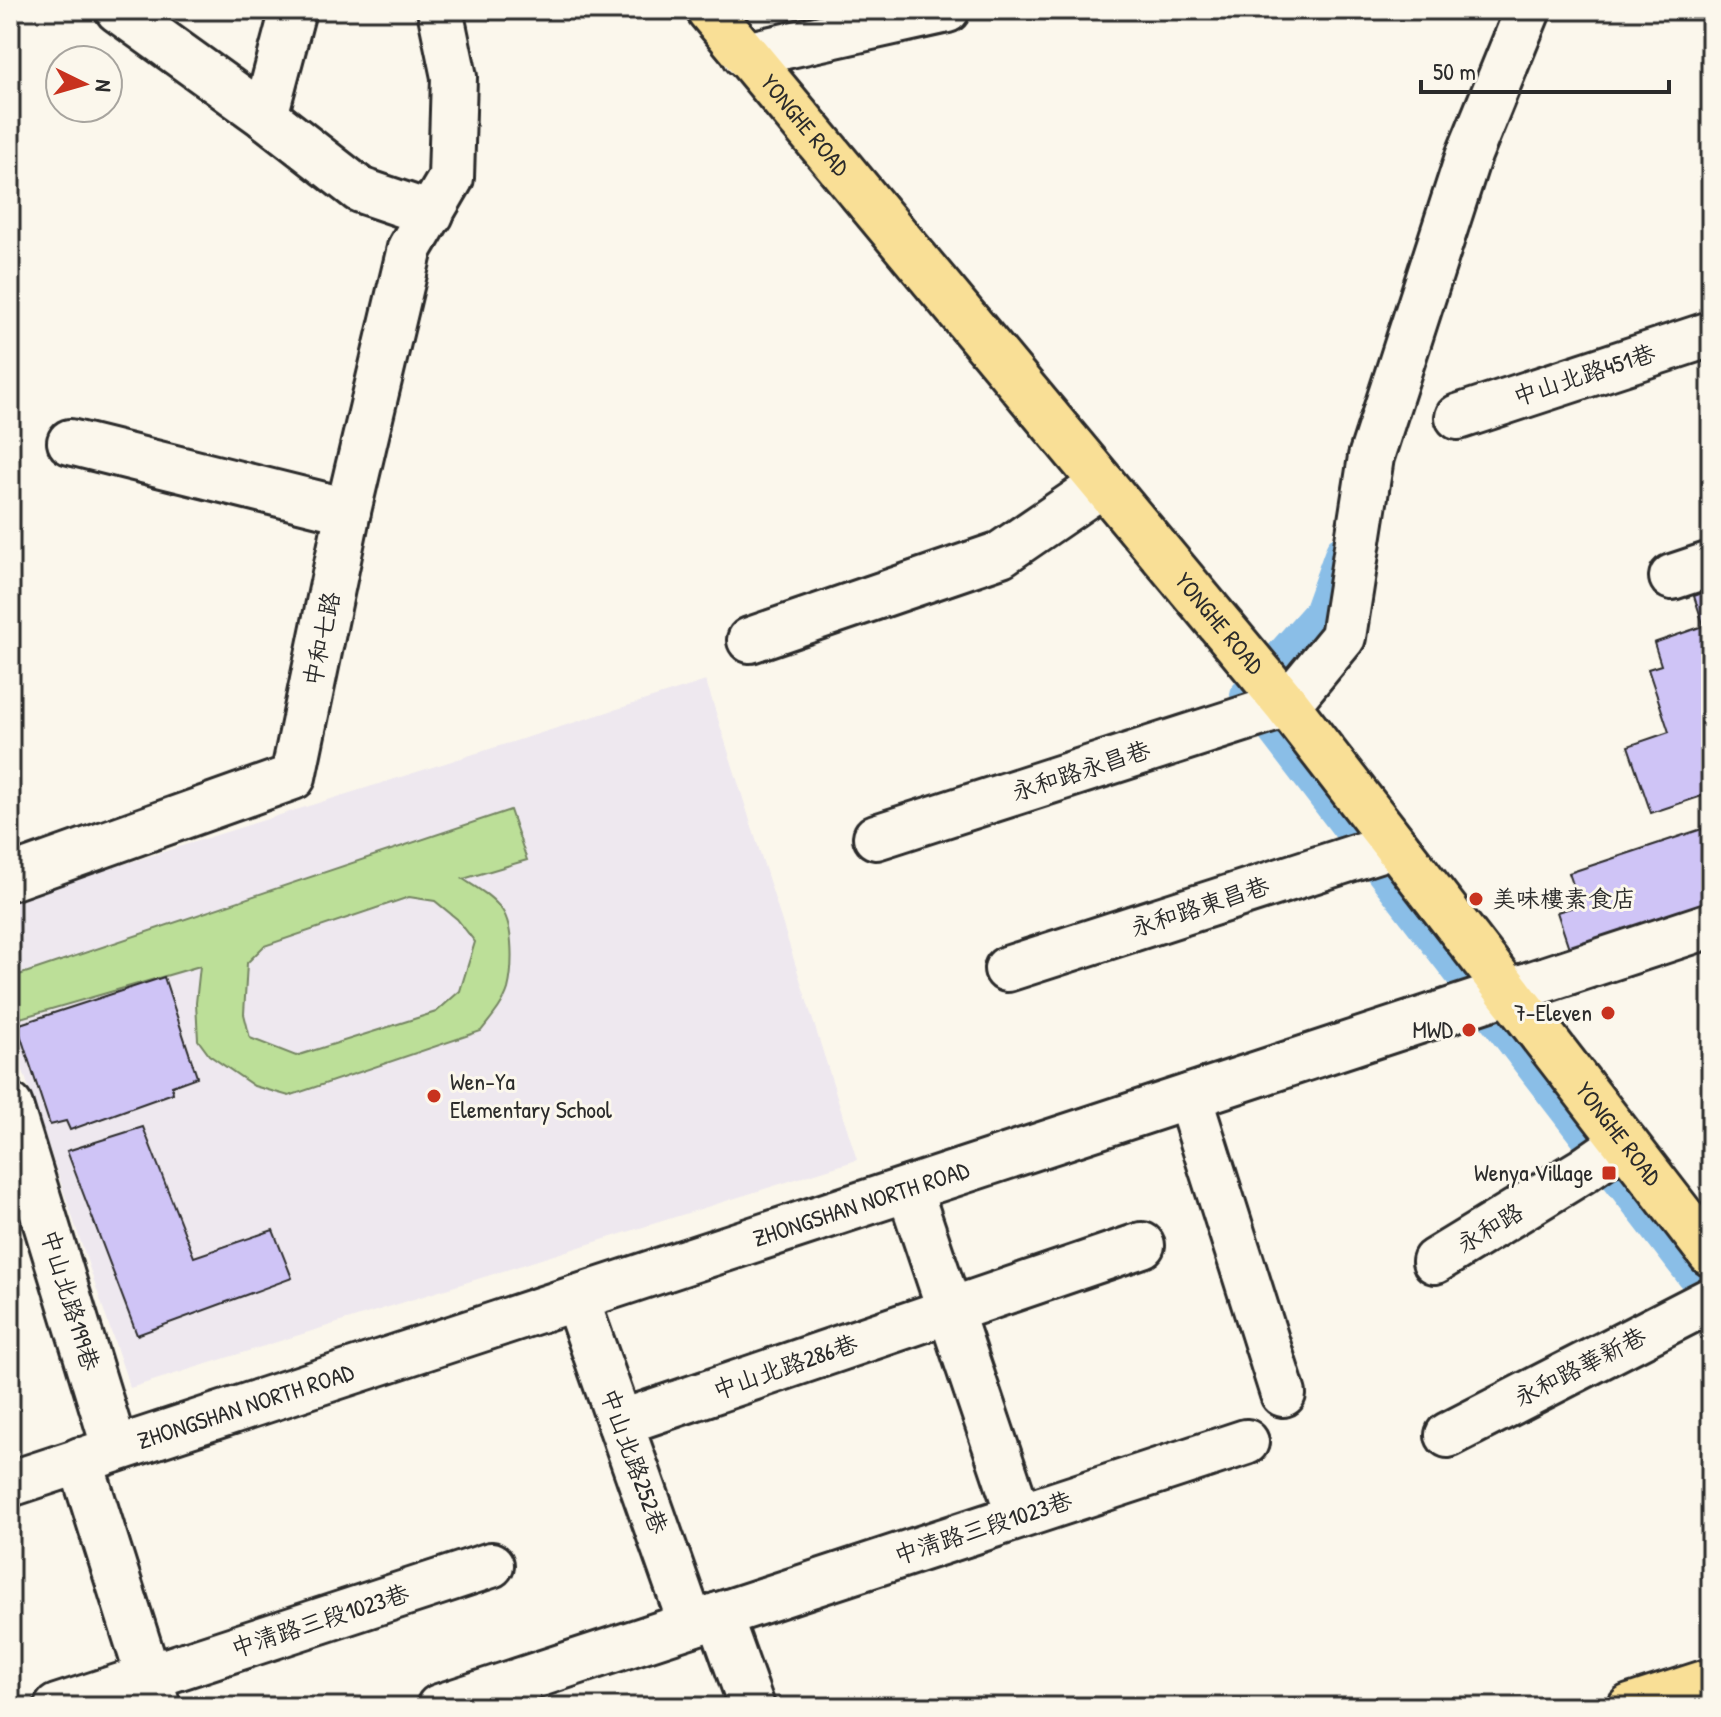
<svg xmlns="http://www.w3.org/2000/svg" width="1721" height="1717" font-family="'Patrick Hand','LXGW WenKai TC',sans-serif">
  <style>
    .built { fill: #eee8ef }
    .green { fill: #bcdf98; stroke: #748562; stroke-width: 2; fill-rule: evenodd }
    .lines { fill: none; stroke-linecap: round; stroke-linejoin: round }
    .canal { stroke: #8abee7; stroke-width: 34 }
    .building { fill: #cfc4f6; stroke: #2b2b2b; stroke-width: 2 }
    .minor-casing { stroke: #2b2b2b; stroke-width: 50 }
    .major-casing { stroke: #2b2b2b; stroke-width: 50 }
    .minor { stroke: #fbf7ec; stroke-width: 44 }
    .major { stroke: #f9df96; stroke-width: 44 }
    .poi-dot { fill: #c8321e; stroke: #fbf7ec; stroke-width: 3 }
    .labels { text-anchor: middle; stroke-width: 6; stroke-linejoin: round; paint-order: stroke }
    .street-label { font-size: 24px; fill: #2b2b2b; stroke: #fbf7ec }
    .poi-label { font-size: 24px; fill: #2b2b2b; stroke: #fbf7ec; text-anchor: end }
  </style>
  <rect width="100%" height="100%" fill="#fbf7ec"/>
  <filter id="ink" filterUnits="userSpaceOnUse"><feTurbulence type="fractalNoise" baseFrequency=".0125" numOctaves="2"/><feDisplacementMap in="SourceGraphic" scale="16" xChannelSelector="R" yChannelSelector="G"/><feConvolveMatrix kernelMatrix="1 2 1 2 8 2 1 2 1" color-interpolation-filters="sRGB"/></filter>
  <g filter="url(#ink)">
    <path class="built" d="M706,681l151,479 -727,228 -120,-356v-132z"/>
    <path class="green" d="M510,810l17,50 -64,19c14,9 29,17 39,31 12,17 11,59 6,79 -5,16 -17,29 -27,42l-192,65 -35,-10 -45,-31 -11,-15 -2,-37 4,-37 -190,55v-43zM409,897l26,4 22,18 18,23 -15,49 -24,21 -140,44 -46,-18 -6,-24 3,-51 17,-17z"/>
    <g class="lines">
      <path class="canal" d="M1342,552l-22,61 -73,82 464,603
        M1711,1707v-2"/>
    </g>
    <path class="building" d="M1711,590v58l-17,-52z
      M1703,626l8,22v145l-60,20 -23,-67 41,-14 -21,-63 13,-4 -7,-22z
      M1711,826v75l-142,47 -12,-36 23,-7 -11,-32z
      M164,977l33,100 -25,9 1,7 -103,37 -4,-9 -16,4 -33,-100z
      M143,1127l51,130 79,-27 19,48 -155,57 -70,-184z"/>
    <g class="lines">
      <defs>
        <g id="minor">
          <path d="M118,10l147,106 95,74 71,24"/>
          <path d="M745,55l202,-45"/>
          <path d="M265,116l28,-106"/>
          <path d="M1458,417l253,-83"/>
          <path d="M70,442l278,69"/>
          <path d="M1672,577l39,-13"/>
          <path d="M750,640l251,-86 102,-70"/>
          <path d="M876,837l411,-132 56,-68 28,-180 97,-300 60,-147"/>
          <path d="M10,878l283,-101 55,-266 62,-263 41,-70 3,-101 -14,-67"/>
          <path d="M1007,969l386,-124"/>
          <path d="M1189,1097l94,297"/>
          <path d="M10,1106l105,343"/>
          <path d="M909,1189l110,327"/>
          <path d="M1435,1261l149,-91 40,-28"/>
          <path d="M576,1298l115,326"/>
          <path d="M620,1423l522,-178"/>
          <path d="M1448,1435l263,-135"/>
          <path d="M80,1460l78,247"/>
          <path id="s1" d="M10,1484l1701,-559"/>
          <path d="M719,1615l33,92"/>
          <path d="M57,1707l434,-142"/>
          <path d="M439,1707l807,-265"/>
        </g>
        <g id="major">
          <path id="s2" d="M709,10l578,695 424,549"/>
          <path d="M1630,1707l81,-26"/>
        </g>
      </defs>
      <use href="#minor" class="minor-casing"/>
      <use href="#major" class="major-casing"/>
      <use href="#minor" class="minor"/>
      <use href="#major" class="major"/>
    </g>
  </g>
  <g class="poi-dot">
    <circle cx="1476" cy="899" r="8"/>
    <circle cx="1608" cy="1013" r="8"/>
    <circle cx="1469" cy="1030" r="8"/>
    <circle cx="434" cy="1096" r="8"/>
    <rect x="1601" y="1165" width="16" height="16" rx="4"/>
  </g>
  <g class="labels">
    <g class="street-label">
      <text dy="8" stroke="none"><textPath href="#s2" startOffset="150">YONGHE ROAD</textPath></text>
      <text transform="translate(1584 375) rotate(-18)" y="8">中山北路451巷</text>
      <text dy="8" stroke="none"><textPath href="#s2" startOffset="798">YONGHE ROAD</textPath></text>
      <text transform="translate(322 639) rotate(-78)" y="8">中和七路</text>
      <text transform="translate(1081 771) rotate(-18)" y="8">永和路永昌巷</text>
      <text transform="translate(1200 907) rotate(-18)" y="8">永和路東昌巷</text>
      <text dy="8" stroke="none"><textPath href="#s2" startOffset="1446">YONGHE ROAD</textPath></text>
      <text dy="8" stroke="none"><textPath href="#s1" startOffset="896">ZHONGSHAN NORTH ROAD</textPath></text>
      <text transform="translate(1490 1228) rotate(-31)" y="8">永和路</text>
      <text transform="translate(70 1300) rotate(73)" y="8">中山北路199巷</text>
      <text transform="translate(785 1367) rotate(-19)" y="8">中山北路286巷</text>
      <text transform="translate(1580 1367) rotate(-27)" y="8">永和路華新巷</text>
      <text dy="8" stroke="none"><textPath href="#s1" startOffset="248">ZHONGSHAN NORTH ROAD</textPath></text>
      <text transform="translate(634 1461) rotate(70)" y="8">中山北路252巷</text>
      <text transform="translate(983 1528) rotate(-18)" y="8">中清路三段1023巷</text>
      <text transform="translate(320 1621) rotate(-18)" y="8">中清路三段1023巷</text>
    </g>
    <g class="poi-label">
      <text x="1492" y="907" text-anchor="start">美味樓素食店</text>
      <text x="1592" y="1021">7-Eleven</text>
      <text x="1453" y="1038">MWD</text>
      <text x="450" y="1090" text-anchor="start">Wen-Ya<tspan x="450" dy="28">Elementary School</tspan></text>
      <text x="1593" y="1181">Wenya Village</text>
    </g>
  </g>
  <rect width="1721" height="1717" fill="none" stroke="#fbf7ec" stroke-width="40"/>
  <rect x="20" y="20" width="1681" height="1677" fill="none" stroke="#2b2b2b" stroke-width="3" filter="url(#ink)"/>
  <g transform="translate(84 84) rotate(95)"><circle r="38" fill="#fbf7ec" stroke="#a8a59f" stroke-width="2"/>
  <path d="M0-6L14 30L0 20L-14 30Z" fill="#c8321e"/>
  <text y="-12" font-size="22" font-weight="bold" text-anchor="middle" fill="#2b2b2b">N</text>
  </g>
  <path d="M1421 80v12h248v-12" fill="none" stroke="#2b2b2b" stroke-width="4"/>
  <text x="1433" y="80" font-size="24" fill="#2b2b2b" stroke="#fbf7ec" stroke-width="6" paint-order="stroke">50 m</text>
</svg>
